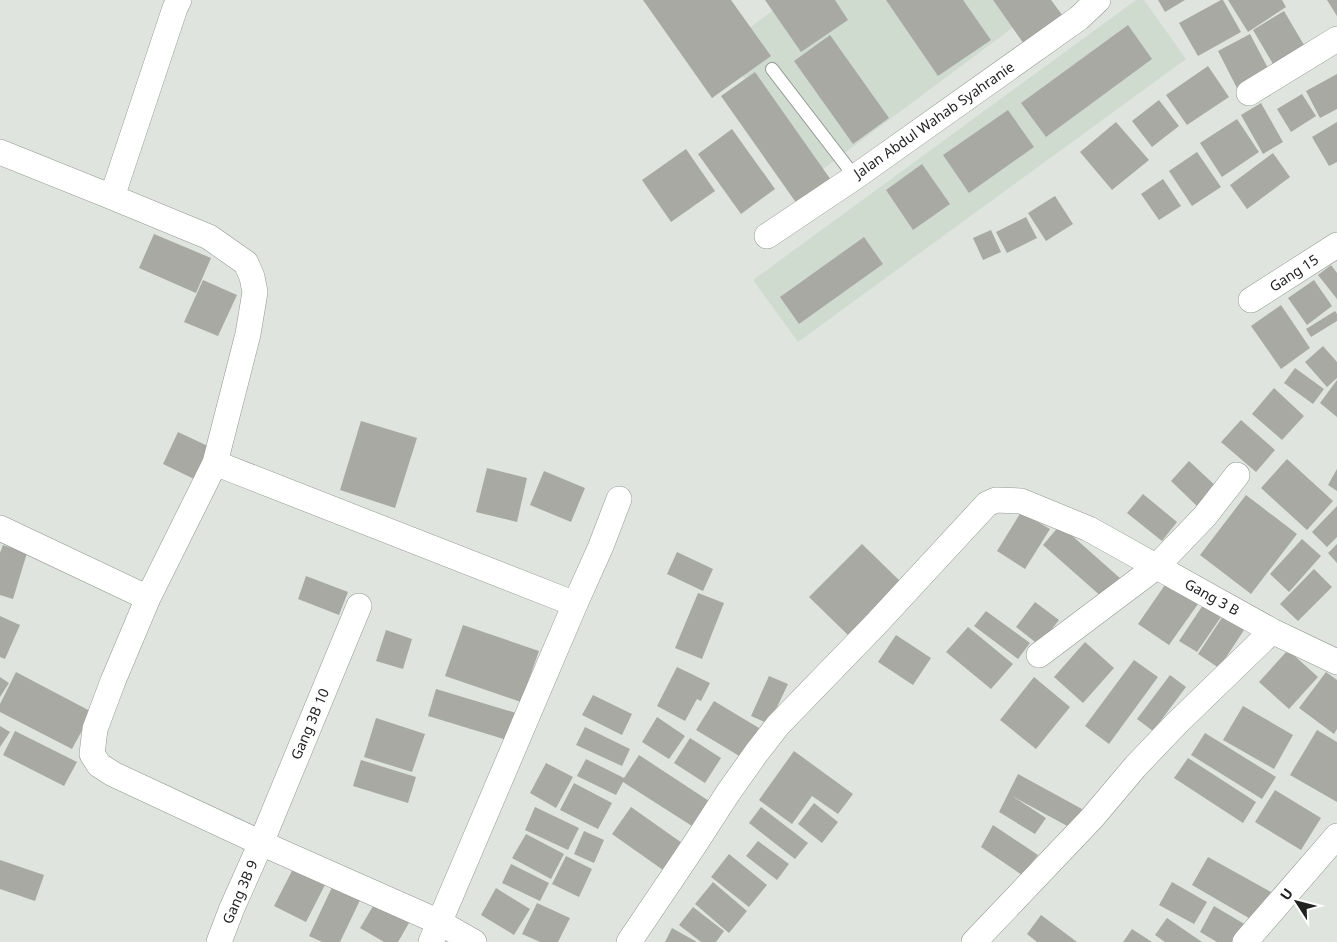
<svg xmlns="http://www.w3.org/2000/svg" width="1337" height="942" font-family="'Noto Sans',sans-serif">
  <style>
    .built { fill: #d0dbcf }
    .building { fill: #a9a9a3 }
    .lines { fill: none; stroke-linecap: round; stroke-linejoin: round }
    .lane-casing { stroke: #939893; stroke-width: 14 }
    .street-casing { stroke: #939893; stroke-width: 26 }
    .lane { stroke: #fff; stroke-width: 12 }
    .street { stroke: #fff; stroke-width: 25 }
    .labels { text-anchor: middle; stroke-width: 4.5; stroke-linejoin: round; paint-order: stroke }
    .street-label { font-size: 14px; fill: #212321; stroke: #fff }
  </style>
  <rect width="100%" height="100%" fill="#dfe4de"/>
  <path class="built" d="M787,0h263l-235,175 -93,-127z
    M1136,0h8l42,59 -388,283 -45,-62z"/>
  <path class="building" d="M643,0h88l40,56 -59,42z
    M765,0h70l13,20 -47,32z
    M886,0h77l28,40 -53,36z
    M993,0h58l12,16 -39,28z
    M1158,0h27l-20,12z
    M1221,0h2l18,32 -43,24 -19,-33z
    M1228,0h54l4,7 -38,25z
    M1327,0h10v16z
    M1284,11l23,39 -31,19 -23,-39z
    M1128,25l24,34 -106,78 -25,-34z
    M1250,34l21,40 -32,18 -21,-41z
    M830,35l59,83 -36,26 -59,-83z
    M1208,66l21,31 -42,28 -21,-30z
    M755,72l76,108 -34,24 -76,-108z
    M1337,74v35l-17,9 -14,-27z
    M1302,94l14,22 -25,16 -14,-23z
    M1159,100l20,26 -27,21 -20,-26z
    M1261,103l22,39 -20,12 -22,-39z
    M1008,110l26,37 -65,46 -26,-38z
    M1237,119l22,33 -37,25 -22,-34z
    M1116,122l33,38 -37,30 -32,-38z
    M1337,122v40l-8,4 -17,-29z
    M732,129l43,60 -34,25 -43,-60z
    M686,149l29,42 -44,31 -29,-42z
    M1197,152l24,35 -29,19 -23,-35z
    M1273,153l17,24 -43,32 -17,-24z
    M922,164l28,40 -37,26 -27,-40z
    M1163,179l18,27 -22,14 -18,-26z
    M1055,196l18,28 -27,17 -18,-28z
    M1026,217l11,21 -30,15 -11,-21z
    M991,230l10,22 -18,8 -10,-22z
    M154,234l57,24 -15,35 -57,-25z
    M864,237l19,27 -84,60 -19,-27z
    M1331,265l6,8v26l-19,-24z
    M203,280l34,15 -19,41 -34,-14z
    M1314,280l18,26 -25,19 -19,-27z
    M1281,305l29,43 -29,21 -30,-43z
    M1335,311l2,3v7l-26,16 -5,-8z
    M1323,346l14,16v16l-10,9 -22,-25z
    M1295,368l29,21 -11,15 -29,-21z
    M1337,380v37l-17,-14z
    M1274,388l30,28 -22,24 -30,-26z
    M1241,420l34,30 -19,22 -35,-30z
    M361,421l56,17 -22,70 -55,-18z
    M178,432l32,15 -16,32 -31,-15z
    M1287,459l46,42 -26,29 -46,-42z
    M1189,461l29,27 -19,20 -28,-27z
    M487,468l40,10 -10,44 -41,-10z
    M1337,469v22l-9,-6z
    M544,471l41,17 -14,34 -41,-17z
    M1143,494l34,28 -15,19 -35,-28z
    M1246,495l51,39 -46,60 -51,-39z
    M1337,506v31l-10,10 -15,-15z
    M1021,512l29,17 -25,40 -28,-18z
    M1060,525l61,54 -18,19 -60,-53z
    M1302,539l19,17 -32,36 -19,-18z
    M862,544l40,39 -53,53 -40,-39z
    M1337,544v19l-9,-10z
    M3,545l24,8 -14,46 -13,-4v-42z
    M677,552l36,17 -10,22 -36,-17z
    M1314,569l18,18 -34,34 -18,-17z
    M306,576l42,16 -9,23 -41,-16z
    M1167,582l31,22 -29,41 -31,-21z
    M698,593l26,10 -22,56 -27,-11z
    M1035,602l24,18 -20,25 -23,-18z
    M1205,602l18,12 -26,38 -18,-11z
    M986,611l44,32 -12,16 -44,-33z
    M1225,613l21,14 -27,41 -21,-14z
    M0,616l20,9 -15,34 -5,-2z
    M463,625l76,26 -18,51 -76,-26z
    M968,627l45,37 -22,25 -45,-37z
    M386,630l26,9 -9,30 -27,-8z
    M896,635l35,23 -18,27 -35,-23z
    M1085,642l29,26 -31,35 -29,-26z
    M1288,650l30,27 -29,32 -30,-27z
    M1134,660l24,17 -49,67 -24,-18z
    M677,667l33,16 -9,18 -4,-2 -12,22 -28,-15z
    M16,672l76,40 -20,37 -72,-37v-8z
    M1326,672l11,8v49l-3,5 -35,-26z
    M1170,675l16,12 -33,44 -16,-12z
    M769,676l19,8 -19,40 -18,-8z
    M0,677l9,6 -9,14z
    M1034,677l36,30 -34,42 -36,-29z
    M436,689l80,24 -9,27 -79,-24z
    M593,695l39,19 -10,21 -40,-20z
    M714,701l45,27 -18,29 -45,-27z
    M1243,706l50,29 -19,34 -51,-29z
    M657,717l28,19 -16,23 -27,-17z
    M376,718l49,16 -13,38 -48,-15z
    M0,726l10,6 -10,15z
    M585,727l45,22 -8,17 -46,-21z
    M1317,730l20,12v60l-47,-27z
    M15,731l62,31 -13,24 -61,-31z
    M1205,733l71,44 -14,22 -71,-44z
    M690,738l31,20 -16,25 -31,-20z
    M794,751l59,43 -15,20 -26,-18 -20,28 -33,-24z
    M639,755l70,46 -17,25 -69,-44 -7,13 -39,-19 9,-17 38,19z
    M1188,758l68,44 -13,21 -69,-45z
    M361,760l55,17 -8,26 -55,-17z
    M546,763l27,14 -17,31 -26,-15z
    M1018,774l64,35 -11,19 -59,-32 34,22 -11,16 -36,-22z
    M574,783l38,20 -14,26 -38,-19z
    M1275,790l46,28 -20,32 -46,-28z
    M814,803l24,19 -16,21 -24,-19z
    M535,807l44,21 -11,22 -43,-20z
    M631,807l51,36 -19,27 -51,-36z
    M761,807l47,36 -13,16 -46,-36z
    M993,825l45,30 -16,20 -41,-28z
    M584,831l20,9 -10,23 -20,-9z
    M526,834l38,20 -13,25 -39,-21z
    M758,841l31,23 -12,16 -31,-24z
    M729,854l38,31 -18,22 -38,-30z
    M566,856l26,13 -13,28 -27,-13z
    M1208,857l63,35 -17,29 -62,-36z
    M0,860l44,15 -9,26 -35,-12z
    M297,861l32,16 -23,45 -32,-16z
    M511,864l38,19 -9,18 -38,-18z
    M713,882l34,29 -18,22 -34,-29z
    M1172,882l35,20 -13,22 -35,-19z
    M334,883l28,13 -22,46h-18l-13,-6z
    M496,888l34,21 -16,26 -33,-20z
    M375,903l34,20 -11,19h-14l-24,-14z
    M537,903l33,15 -12,24h-18l-18,-8z
    M1214,906l32,19 -9,17h-20l-17,-10z
    M693,907l31,24 -8,11h-15l-22,-17z
    M1041,915l36,27h-40l-10,-8z
    M1167,918l35,24h-37l-10,-7z
    M672,928l25,14h-32z
    M1132,929l20,13h-29z"/>
  <g class="lines">
    <defs>
      <path id="lane" d="M772,69l83,108"/>
      <path id="street" d="M1249,93l88,-54
        M0,152l112,45 63,-189 4,-8
        M112,197l97,40 37,26 6,14 3,15 -7,42 -33,129 -67,135
        M767,236l88,-59 224,-159 19,-18
        M1251,300l86,-55
        M215,463l360,141
        M0,528l148,70 -35,83 -18,48 -3,25 7,11 14,9 148,69 178,79 35,20
        M1039,655l117,-88 49,-51 32,-41
        M219,942l13,-34 29,-65 98,-237
        M431,942l144,-338 26,-58 18,-47
        M629,942l64,-95 35,-54 29,-41 21,-27 97,-100 112,-121 9,-4 25,1 68,28 183,102 65,31
        M974,942l118,-124 43,-51 41,-43 96,-93
        M1245,942l92,-106"/>
    </defs>
    <use href="#lane" class="lane-casing"/>
    <use href="#street" class="street-casing"/>
    <use href="#lane" class="lane"/>
    <use href="#street" class="street"/>
  </g>
  <g class="labels">
    <g class="street-label">
      <text transform="translate(934 120) rotate(-35)" y="5">Jalan Abdul Wahab Syahranie</text>
      <text transform="translate(1294 273) rotate(-33)" y="5">Gang 15</text>
      <text transform="translate(1212 597) rotate(29)" y="5">Gang 3 B</text>
      <text transform="translate(310 724) rotate(-67)" y="5">Gang 3B 10</text>
      <text transform="translate(240 892) rotate(-67)" y="5">Gang 3B 9</text>
    </g>
  </g>
  <g transform="translate(1297 902) rotate(306)" stroke="#ffffff" stroke-width="4" paint-order="stroke">
  <path d="M0-4L9 19L0 12L-9 19Z" fill="#212321"/>
  <text y="-8" font-size="14" font-weight="bold" text-anchor="middle" fill="#212321">U</text>
  </g>
</svg>
